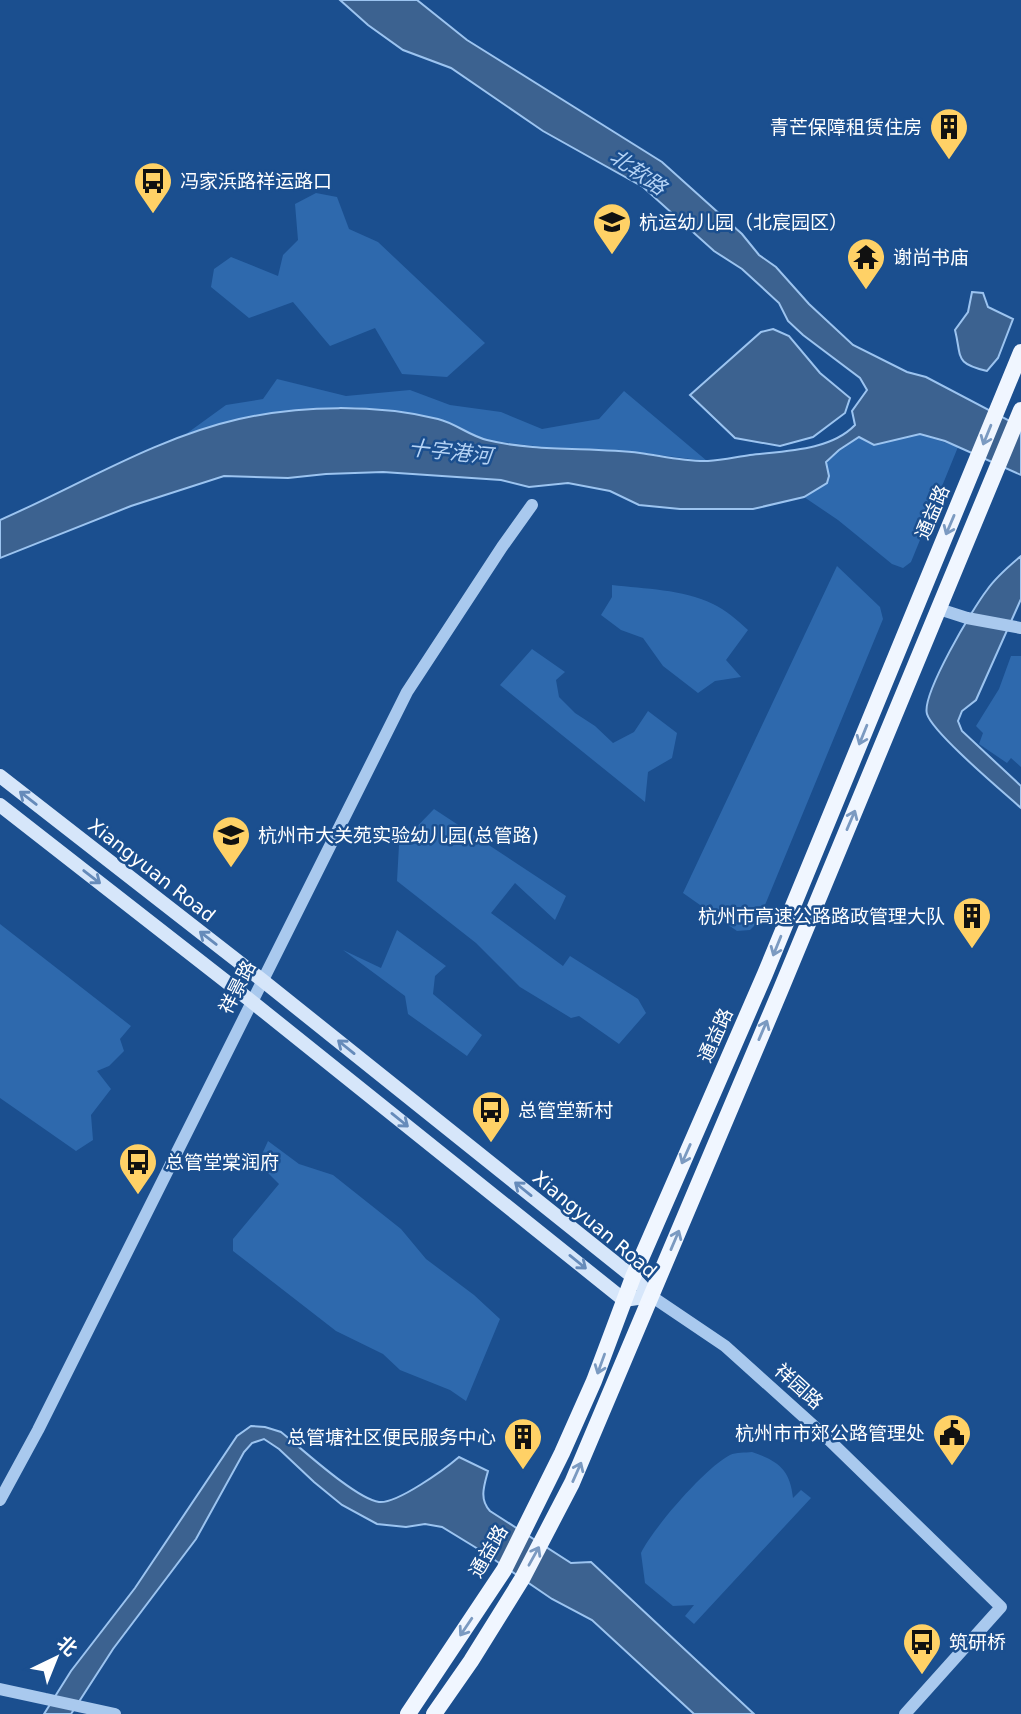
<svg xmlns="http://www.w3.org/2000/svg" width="1021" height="1714" font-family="'DejaVu Sans','Noto Sans SC',sans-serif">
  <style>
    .green { fill: #2e69ad }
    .water { fill: #3c6290; stroke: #9cc4f0; stroke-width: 2 }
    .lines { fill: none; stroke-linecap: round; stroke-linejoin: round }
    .tertiary { stroke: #a9c9ee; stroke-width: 12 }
    .secondary { stroke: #d6e6fa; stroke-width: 14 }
    .primary { stroke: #f0f6ff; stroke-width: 16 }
    .oneway { stroke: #7b9ac1 }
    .oneway2 { stroke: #668bba }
    .labels { text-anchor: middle; stroke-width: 5; stroke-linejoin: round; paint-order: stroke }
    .poi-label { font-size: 19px; fill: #fff; stroke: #1b4f8f; text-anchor: start }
    .street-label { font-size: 19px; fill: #fff; stroke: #1b4f8f }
    .water-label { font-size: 21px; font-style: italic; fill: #b5d3f5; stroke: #1b4f8f }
  </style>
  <rect width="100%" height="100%" fill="#1b4f8f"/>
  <path class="green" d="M316,193l21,4 12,32 29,13 107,101 -38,34 -45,-3 -27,-46 -45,18 -37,-44 -44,16 -38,-31 3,-18 17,-12 47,19 5,-21 15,-15 -3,-36z
    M277,379l69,17 64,-6 40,15 51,7 41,17 57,-10 25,-28 83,70 -80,-10 -85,-4 -56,-7 -46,-21 -85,-12 -92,8 -24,4 -53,15 40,-29 37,-6z
    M858,434h62l38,13 -47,115 -8,6 -11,-4 -54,-44 -34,-23 18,-12 -1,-22z
    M837,566l43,41 3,12 -125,303 -8,8 -13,1 -54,-38z
    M612,585c33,4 70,4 101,19 13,6 24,16 35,26l-22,30 15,17 -26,4 -17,12 -35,-27 -20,-28 -22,-8 -20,-15 11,-18z
    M532,649l33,23 -9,8 3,17 16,16 20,13 18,17 21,-11 14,-21 29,22 -5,25 -24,14 -3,30 -145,-117z
    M1011,656h10v111l-10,-9 -4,5 -28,-19 4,-11 -7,-7 23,-37z
    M434,809l132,87 -11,24 -40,-37 -24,30 72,53 7,-10 68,43 8,14 -27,31 -40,-28 -8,2 -51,-31 -44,-44 -79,-62 2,-36z
    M0,924l131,102 -11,13 4,12 -15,15 -12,5 14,18 -20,26 2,25 -17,11 -76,-53z
    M397,930l49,36 -11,10 -2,18 49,41 -15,21 -59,-42 -3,-18 -62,-46 38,18z
    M268,1141l31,23 34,11 68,54 25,30 48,36 26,24 -34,82 -16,-11 -50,-20 -17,-16 -47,-23 -103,-80v-12l46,-55 -21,-21z
    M752,1452c26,9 38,17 41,46l8,-8 10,8 -117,126 -9,-8 9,-11 -21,1 -28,-23 -4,-30c12,-25 65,-86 89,-98 6,-3 15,-2 22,-3z"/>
  <path class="water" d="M340,0h77l50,40 195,122 80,72 17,21 17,12 33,37 44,41 54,27 19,5 95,50v48l-76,-34 -25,-7 -46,11 -15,-8 -20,13 -13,12 3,14 -2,7 -23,14 -51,12h-73l-41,-4 -29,-14 -42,-8 -39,4 -28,-7 -118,-8 -57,2 -38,4 -64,-2 -93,30 -131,52v-38c78,-34 155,-82 239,-101 62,-14 137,-15 199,0 17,4 32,17 49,21 49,12 103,7 153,13 22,3 46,9 68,8 14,-1 28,-4 42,-6 34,-4 80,-4 105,-30l-3,-14 15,-21 -7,-12 -57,-43 -15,-14 -9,-18 -37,-34 -28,-18 -71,-64 -100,-56 -92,-63 -48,-18 -35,-25z
    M972,292l11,1 5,14 25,12 -15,39 -11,13c-33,-8 -25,-13 -32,-41l13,-18z
    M773,329l16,7 31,37 30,25 -5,15 -32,24 -33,9 -45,-8 -45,-43 71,-63z
    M1021,556v43l-45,101 -14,11 -4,10 4,10 59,55v22c-19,-17 -88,-75 -94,-94 -6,-19 46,-106 60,-124 9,-13 22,-24 34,-34z
    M251,1426l14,1 16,5c20,16 75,67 98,70 18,2 66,-33 80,-45l29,14c-4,15 -9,28 2,40l81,52 20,-1 163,152h-60l-102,-94 -40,-21 -69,-47 -41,-25 -17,-3 -19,3 -29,-3 -35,-19 -28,-23 -35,-33 -15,-10 -12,4 -8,9 -48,87 -83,110 -42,65h-27l27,-43 64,-83 102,-152z"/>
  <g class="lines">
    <path class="tertiary" d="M939,609l28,9 54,10
      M651,1296l74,50 100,90 176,171 -96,107
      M0,1500l38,-70 369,-738 95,-145 30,-42
      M0,1689l115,25"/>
    <path class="secondary" d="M0,776l262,204 371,297 18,19
      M0,805l251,196 373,299 27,-4"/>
    <path class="primary" d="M408,1714l96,-144 58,-117 32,-72 39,-104 132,-303 256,-622
      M434,1714l37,-53 51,-82 50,-96 209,-494 240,-579"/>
  </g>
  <defs><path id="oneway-shaft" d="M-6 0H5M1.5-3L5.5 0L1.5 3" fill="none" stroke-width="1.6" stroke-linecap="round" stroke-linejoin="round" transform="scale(1.75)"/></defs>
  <g class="oneway">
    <use href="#oneway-shaft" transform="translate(987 435) rotate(112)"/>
    <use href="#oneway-shaft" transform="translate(950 525) rotate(113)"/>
    <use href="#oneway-shaft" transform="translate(863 735) rotate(112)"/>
    <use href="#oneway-shaft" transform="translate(851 820) rotate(-67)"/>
    <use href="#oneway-shaft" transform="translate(777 946) rotate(112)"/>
    <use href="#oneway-shaft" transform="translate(763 1030) rotate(-67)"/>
    <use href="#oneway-shaft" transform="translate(686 1154) rotate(114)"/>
    <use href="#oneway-shaft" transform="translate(675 1240) rotate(-67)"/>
    <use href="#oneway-shaft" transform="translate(601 1364) rotate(110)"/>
    <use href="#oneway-shaft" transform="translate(577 1472) rotate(-66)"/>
    <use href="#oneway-shaft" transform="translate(534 1556) rotate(-61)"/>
    <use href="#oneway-shaft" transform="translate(466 1627) rotate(124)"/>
  </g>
  <g class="oneway2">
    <use href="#oneway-shaft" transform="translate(28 798) rotate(-142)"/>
    <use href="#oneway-shaft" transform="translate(92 877) rotate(38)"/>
    <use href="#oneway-shaft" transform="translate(208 938) rotate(-142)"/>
    <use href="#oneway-shaft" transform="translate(346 1047) rotate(-141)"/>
    <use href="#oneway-shaft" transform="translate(400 1120) rotate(39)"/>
    <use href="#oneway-shaft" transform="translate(523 1189) rotate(-141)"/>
    <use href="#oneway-shaft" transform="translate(578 1262) rotate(39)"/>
  </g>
  <defs>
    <symbol id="building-pin" viewBox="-11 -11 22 30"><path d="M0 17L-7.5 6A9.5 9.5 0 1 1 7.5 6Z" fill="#ffd166" stroke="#1b4f8f"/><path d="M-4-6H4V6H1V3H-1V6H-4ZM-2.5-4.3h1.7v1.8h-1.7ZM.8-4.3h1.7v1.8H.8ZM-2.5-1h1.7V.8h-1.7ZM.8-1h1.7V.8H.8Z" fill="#111"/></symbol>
    <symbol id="bus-pin" viewBox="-11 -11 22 30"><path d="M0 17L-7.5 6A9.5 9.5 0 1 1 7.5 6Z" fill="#ffd166" stroke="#1b4f8f"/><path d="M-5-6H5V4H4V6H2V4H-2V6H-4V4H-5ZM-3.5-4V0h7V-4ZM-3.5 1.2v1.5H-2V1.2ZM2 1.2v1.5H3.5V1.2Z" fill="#111"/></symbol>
    <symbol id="school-pin" viewBox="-11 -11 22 30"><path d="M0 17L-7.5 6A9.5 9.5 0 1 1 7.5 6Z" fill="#ffd166" stroke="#1b4f8f"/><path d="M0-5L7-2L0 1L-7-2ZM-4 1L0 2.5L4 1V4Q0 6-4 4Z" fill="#111"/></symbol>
    <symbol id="temple-pin" viewBox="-11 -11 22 30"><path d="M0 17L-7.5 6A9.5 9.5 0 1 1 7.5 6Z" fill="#ffd166" stroke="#1b4f8f"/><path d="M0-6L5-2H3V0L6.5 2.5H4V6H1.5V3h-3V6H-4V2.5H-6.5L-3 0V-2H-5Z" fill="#111"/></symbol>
    <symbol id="civic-pin" viewBox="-11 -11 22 30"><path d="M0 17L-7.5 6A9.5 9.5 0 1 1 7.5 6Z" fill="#ffd166" stroke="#1b4f8f"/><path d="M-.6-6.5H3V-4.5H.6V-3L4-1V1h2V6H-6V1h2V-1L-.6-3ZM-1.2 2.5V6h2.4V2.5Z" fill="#111"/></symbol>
  </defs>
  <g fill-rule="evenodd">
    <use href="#building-pin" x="927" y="105" width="44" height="60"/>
    <use href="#bus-pin" x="131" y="159" width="44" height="60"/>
    <use href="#school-pin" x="590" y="200" width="44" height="60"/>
    <use href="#temple-pin" x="844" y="235" width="44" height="60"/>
    <use href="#school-pin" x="209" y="813" width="44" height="60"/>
    <use href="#building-pin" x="950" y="894" width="44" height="60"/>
    <use href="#bus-pin" x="469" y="1088" width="44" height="60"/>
    <use href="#bus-pin" x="116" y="1140" width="44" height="60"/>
    <use href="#civic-pin" x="930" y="1411" width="44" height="60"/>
    <use href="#building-pin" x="501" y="1415" width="44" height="60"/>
    <use href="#bus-pin" x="900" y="1620" width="44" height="60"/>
  </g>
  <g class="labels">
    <g class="poi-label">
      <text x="922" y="134" text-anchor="end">青芒保障租赁住房</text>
      <text x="180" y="188">冯家浜路祥运路口</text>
      <text x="639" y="229">杭运幼儿园（北宸园区）</text>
      <text x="893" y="264">谢尚书庙</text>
      <text x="258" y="842">杭州市大关苑实验幼儿园(总管路)</text>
      <text x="945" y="923" text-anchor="end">杭州市高速公路路政管理大队</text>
      <text x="518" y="1117">总管堂新村</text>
      <text x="165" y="1169">总管堂棠润府</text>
      <text x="925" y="1440" text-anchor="end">杭州市市郊公路管理处</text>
      <text x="496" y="1444" text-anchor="end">总管塘社区便民服务中心</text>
      <text x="949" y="1649">筑研桥</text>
    </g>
    <g class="street-label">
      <text transform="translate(932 512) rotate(-67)" y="7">通益路</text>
      <text transform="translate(152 870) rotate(38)" y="7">Xiangyuan Road</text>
      <text transform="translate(237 987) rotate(-63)" y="7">祥景路</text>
      <text transform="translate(715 1035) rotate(-66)" y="7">通益路</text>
      <text transform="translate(595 1224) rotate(40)" y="7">Xiangyuan Road</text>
      <text transform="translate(799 1386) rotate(42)" y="7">祥园路</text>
      <text transform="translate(488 1551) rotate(-60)" y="7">通益路</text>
    </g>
    <g class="water-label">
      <text transform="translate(638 172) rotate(35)" y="7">北软路</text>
      <text transform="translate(450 452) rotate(6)" y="7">十字港河</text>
    </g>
  </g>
  <g transform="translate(56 1658) rotate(43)" stroke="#1b4f8f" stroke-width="5" paint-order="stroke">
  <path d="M0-5L12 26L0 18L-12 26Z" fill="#ffffff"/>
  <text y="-10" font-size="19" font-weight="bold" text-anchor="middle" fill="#ffffff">北</text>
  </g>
</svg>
